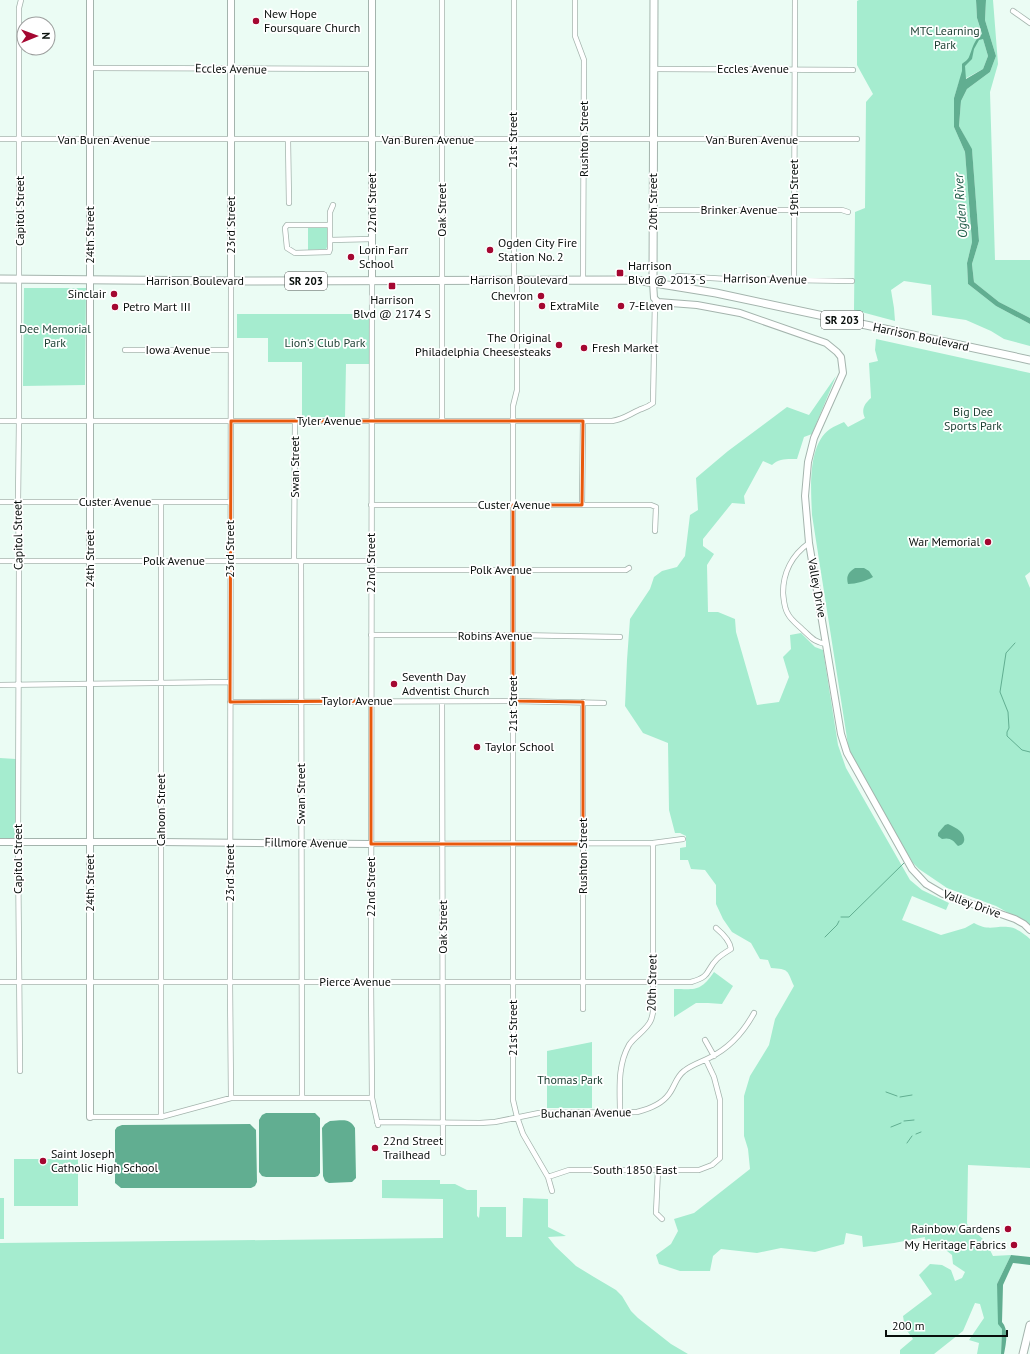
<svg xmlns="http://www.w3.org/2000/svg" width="1030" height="1354" font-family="'PT Sans',sans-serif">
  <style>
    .green { fill: #a5eccf }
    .water { fill: #61ae91; fill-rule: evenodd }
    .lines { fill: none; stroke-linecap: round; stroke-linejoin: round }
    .stream { stroke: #61ae91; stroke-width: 1 }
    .minor-casing { stroke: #a4b4ad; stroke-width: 6 }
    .tertiary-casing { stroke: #a4b4ad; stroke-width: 8 }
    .secondary-casing { stroke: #a4b4ad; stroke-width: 9 }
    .primary-casing { stroke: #a4b4ad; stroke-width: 9 }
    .minor { stroke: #fff; stroke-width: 4.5 }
    .tertiary { stroke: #fff; stroke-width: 6 }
    .secondary { stroke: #fff; stroke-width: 7 }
    .primary { stroke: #fff; stroke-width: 7 }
    .marked { fill: none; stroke: #e8590c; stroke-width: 3; stroke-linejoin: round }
    .poi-dot { fill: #a40731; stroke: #fff; stroke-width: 1.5 }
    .labels { text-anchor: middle; stroke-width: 3.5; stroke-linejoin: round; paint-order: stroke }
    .shield { fill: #fff; stroke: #535755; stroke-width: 1 }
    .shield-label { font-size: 11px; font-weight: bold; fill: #090f0c }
    .poi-label { font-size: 12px; fill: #090f0c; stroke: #fff; text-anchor: start }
    .park-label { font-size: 12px; fill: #1b3e31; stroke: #fff }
    .street-label { font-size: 12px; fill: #090f0c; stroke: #fff }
    .water-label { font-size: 13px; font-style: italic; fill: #205c48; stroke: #fff }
  </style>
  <rect width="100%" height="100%" fill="#ebfcf4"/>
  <path class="green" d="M859,0h117l1,18 11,38 -5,13 -24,13 -5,16v29l11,25 7,90 -5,21 1,21 28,22 34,18v22l-26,-7 -13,-8 -25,-11 -34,-5 -1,-30 -27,-4 -13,9 3,18 1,13 -41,-11 1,-98 10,-4 1,-106 7,-8 -16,-29v-64z
    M986,0h7l5,64 -8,28 5,168h35v58l-31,-16 -25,-20 -2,-18 7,-23 -7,-91 -13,-24 2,-25 6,-12 23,-17 6,-16 -11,-36z
    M308,227l19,1v19l-1,2 -18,1z
    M24,288h62l-1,97 -62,1z
    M237,314h132v50h-23l-1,53h-43v-55h-34v-24h-31z
    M876,339l154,34v199l-5,4 5,12v337l-34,-19 -49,-18 -28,-19 -6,-6 -49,-83 -15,-29 -37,-236c-1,-25 -5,-70 18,-86 4,-3 10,-5 14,-7l4,5 17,-9c-4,-8 -1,-14 6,-20l-2,-35 9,-2 -3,-11z
    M836,376l-24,58 -8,3 -7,22c-9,0 -18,-1 -25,6l-9,-4 -19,35 1,8 -13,-1 -29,36v7l11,8 -7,11 1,47h10l17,7 1,13 21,73 22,-3 10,-25 -6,-20 8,-8 -1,-14 11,-2 14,14 8,3 15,95 8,23 64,112 12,10 27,13 -3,7 -34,-14 -10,24 39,15 24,-7 9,-5c14,8 20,3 34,4 7,0 17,7 22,12v229l-62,-3 -1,59 19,18 7,14 18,-1 -14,29 5,45 -1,25h-24l2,-11 -10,-3 15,-22 -4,-14 -5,-1 -12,28 -29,23h-34v-4l13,-11 -8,-11 -2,-12 29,-22 -13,-19 11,-11 12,1 9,5 4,11 7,-3 3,-6 -12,-8 -1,-9 -10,-8 -18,-1 1,-9 -31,6 -31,4 -1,-11 -16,-3 -2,11 -29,8 -34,-4 -24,5 -36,-4 -8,7 -3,15h-30l-21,-7 -3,-9 15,-11 7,-13 -4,-12 20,-6 56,-44 -2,-20 -4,-13v-40l6,-20 19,-31 6,-26 19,-33c-7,-16 -5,-17 -23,-18l-3,-8 -8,-1 -9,-16 -19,-11 -9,-13 -7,-15v-19l-11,-15 -14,-1 -3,-9h-8v-12l6,-1v-11l-6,-3h-5l-6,-23 -1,-67 -25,-10 -18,-27 2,-46 3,-41 20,-30 4,-12 8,-6 15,-4 8,-11 5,-41 8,-5 -2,-32 32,-27 59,-44 22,8z
    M0,758l16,1v79h-16z
    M714,972l19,14 -11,18 -14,-1h-12l-22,14v-28c22,0 26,3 40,-17z
    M592,1042v66h-45v-57z
    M14,1159h64v47h-64z
    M382,1180h58v4h15l12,6h10v26l2,2 1,-11h26v30h16l1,-39 25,1v28l18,9 -18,1 7,9 21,20 18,11 22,13 6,6 9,15 7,7 33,26 17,10h-688v-111l443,-5v-39l-61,-1z
    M0,1198h4v41h-4z"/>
  <path class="water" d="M976,0h10l-1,20 11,36 -6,16 -23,17 -6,12 -2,25 13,23 7,92 -7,23 2,18 25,20 31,16v6l-34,-18 -28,-22 -1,-21 5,-21 -7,-90 -11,-25v-29l8,-27v-7c2,-2 6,-4 7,-7 3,-7 5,-18 13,-23l-5,-16zM983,39l5,17 -5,13 -17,10 -1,-13 7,-7 2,-10 5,-9z
    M855,568h9l5,3 4,6c-7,4 -17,7 -25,7 -2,-7 0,-12 7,-16z
    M948,824c4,2 9,4 12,7 6,5 6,14 -2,15 -5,-6 -8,-9 -16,-7l-4,-3v-3l7,-8z
    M266,1113h49l5,5v55l-2,3 -3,1h-49l-4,-1 -3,-4v-52l3,-5z
    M330,1121c11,0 19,-4 25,7l1,50 -4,4 -23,1 -4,-2 -2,-5 -1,-48 3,-4z
    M250,1124l6,6 1,52 -2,4 -4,2h-130l-6,-5v-53l2,-3 5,-2z
    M1011,1255l19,2v8l-17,-2 -10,22 -1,37c7,8 4,22 2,32h-3l1,-25 -4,-5 -1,-40z"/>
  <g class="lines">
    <path class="stream" d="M1015,643l-9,10 -6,39 8,20 1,16 -2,4v4l15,14 8,2
      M841,917h8l55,-54
      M825,937l12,-12 2,-4
      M886,1092l11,4
      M900,1097l12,-2
      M904,1121l10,-1
      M891,1127l10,-4
      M916,1134l5,-2
      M907,1143l5,-7"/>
    <defs>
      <path id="minor" d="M442,0v421
        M514,0v280
        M575,0v36l9,24 -1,219
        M1013,11l17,12
        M90,68l282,1
        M653,69l200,1
        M0,139h857
        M288,140l1,63
        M653,210h189l6,2
        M330,225h-43l-2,3 2,20 8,5 34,-1 1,-3v-37l3,-7
        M330,240l42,-1
        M678,276l49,3 125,2
        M517,280v110l-4,16v694l4,17 6,17 25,43 4,14
        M794,280l1,-280
        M231,281l-1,701 1,116
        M372,281l-1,701 1,116 6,27
        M125,350h106
        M0,421h612c12,-2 16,-6 27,-11 5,-2 9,-3 14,-7l2,-102
        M0,502h230
        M371,505h280l5,2 -1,24
        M582,505l1,-84
        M809,543c-17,12 -26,30 -26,50 1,8 1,15 5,21 3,6 10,11 15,16 9,8 11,12 23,14
        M0,561h371
        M294,561l1,-140
        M301,562l1,536
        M371,570h255l3,-2
        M371,635h142l107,2
        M0,685l230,-3
        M442,701l1,452
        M230,702l283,-1 91,2
        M371,844l282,-1 30,-4
        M0,982h691c21,-6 14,-11 26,-23 4,-4 9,-7 14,-10 -1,-9 -9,-16 -15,-21
        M583,1009v-307
        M705,1040l9,16
        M20,1071l-2,-229 1,-281 -1,-59 1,-81v-413l2,-8
        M620,1112c0,-22 -3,-46 9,-67 6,-9 18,-15 22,-25 1,-3 2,-6 2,-9v-168
        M90,1117h71l70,-19h141
        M161,1117v-615
        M377,1122l103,1 15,-1 44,-9 98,-1c12,-3 25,-8 32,-18 6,-8 7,-17 15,-23 7,-6 17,-9 25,-13 21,-10 34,-25 45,-45
        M658,1170l-2,43 6,6
        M548,1177l21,-7h130l13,-5 8,-7v-58l-6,-23 -8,-17"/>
      <path id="tertiary" d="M90,0v1117
        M231,281v-281
        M372,281v-281
        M653,282l1,16 4,4 39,3 43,8 86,30 11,9 4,5 2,16 -29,65 -6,24 -3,34 4,47 32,191 6,19 65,116 14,15 17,10 72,25 9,5 6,6
        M0,842h161l210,2"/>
      <path id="secondary" d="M653,282l1,-282"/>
      <path id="primary" d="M0,279l231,2 405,-1 80,13 314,67
        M1023,1354l7,-29"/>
    </defs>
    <use href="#minor" class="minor-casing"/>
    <use href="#tertiary" class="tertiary-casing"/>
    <use href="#secondary" class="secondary-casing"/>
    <use href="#primary" class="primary-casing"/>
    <use href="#minor" class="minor"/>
    <use href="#tertiary" class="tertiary"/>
    <use href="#secondary" class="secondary"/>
    <use href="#primary" class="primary"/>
  </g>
  <path class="marked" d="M231,421h352l-1,84h-69v196l70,1v142h-212v-143l-141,1z"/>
  <g class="poi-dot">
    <circle cx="256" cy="21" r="4"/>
    <circle cx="490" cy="250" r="4"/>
    <circle cx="351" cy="257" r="4"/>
    <rect x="616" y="269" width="8" height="8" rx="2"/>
    <rect x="388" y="282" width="8" height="8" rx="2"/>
    <circle cx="114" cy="294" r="4"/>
    <circle cx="541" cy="296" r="4"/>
    <circle cx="542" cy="306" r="4"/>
    <circle cx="621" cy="306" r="4"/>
    <circle cx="115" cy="307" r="4"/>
    <circle cx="559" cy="345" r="4"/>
    <circle cx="584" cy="348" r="4"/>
    <circle cx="988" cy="542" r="4"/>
    <circle cx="394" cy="684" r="4"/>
    <circle cx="477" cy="747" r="4"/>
    <circle cx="375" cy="1148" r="4"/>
    <circle cx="43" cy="1161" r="4"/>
    <circle cx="1008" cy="1229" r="4"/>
    <circle cx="1014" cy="1245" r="4"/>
  </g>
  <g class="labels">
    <g class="shield">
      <rect x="285" y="272" width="42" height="18" rx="3"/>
      <rect x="821" y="311" width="42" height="18" rx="3"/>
    </g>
    <g class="shield-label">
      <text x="306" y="285">SR 203</text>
      <text x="842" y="324">SR 203</text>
    </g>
    <g class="poi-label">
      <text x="264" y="18">New Hope<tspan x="264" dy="14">Foursquare Church</tspan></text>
      <text x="498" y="247">Ogden City Fire<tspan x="498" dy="14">Station No. 2</tspan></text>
      <text x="359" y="254">Lorin Farr<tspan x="359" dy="14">School</tspan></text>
      <text x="628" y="270">Harrison<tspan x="628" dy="14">Blvd @ 2013 S</tspan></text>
      <text x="106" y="298" text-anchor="end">Sinclair</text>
      <text x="533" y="300" text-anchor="end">Chevron</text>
      <text x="392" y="304" text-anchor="middle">Harrison<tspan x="392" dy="14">Blvd @ 2174 S</tspan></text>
      <text x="550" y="310">ExtraMile</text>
      <text x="629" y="310">7-Eleven</text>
      <text x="123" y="311">Petro Mart III</text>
      <text x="551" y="342" text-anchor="end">The Original<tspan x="551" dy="14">Philadelphia Cheesesteaks</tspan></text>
      <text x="592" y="352">Fresh Market</text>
      <text x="980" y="546" text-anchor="end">War Memorial</text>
      <text x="402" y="681">Seventh Day<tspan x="402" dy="14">Adventist Church</tspan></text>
      <text x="485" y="751">Taylor School</text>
      <text x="383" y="1145">22nd Street<tspan x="383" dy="14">Trailhead</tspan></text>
      <text x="51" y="1158">Saint Joseph<tspan x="51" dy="14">Catholic High School</tspan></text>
      <text x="1000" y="1233" text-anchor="end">Rainbow Gardens</text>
      <text x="1006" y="1249" text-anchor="end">My Heritage Fabrics</text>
    </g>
    <g class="park-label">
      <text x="945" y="35">MTC Learning<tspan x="945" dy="14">Park</tspan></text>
      <text x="55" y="333">Dee Memorial<tspan x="55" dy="14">Park</tspan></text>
      <text x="325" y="347">Lion's Club Park</text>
      <text x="973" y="416">Big Dee<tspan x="973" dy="14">Sports Park</tspan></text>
      <text x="570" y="1084">Thomas Park</text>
    </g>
    <g class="street-label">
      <text transform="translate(231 69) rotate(1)" y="4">Eccles Avenue</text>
      <text x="753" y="73">Eccles Avenue</text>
      <text transform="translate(584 139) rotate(-90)" y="4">Rushton Street</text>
      <text x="104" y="144">Van Buren Avenue</text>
      <text x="428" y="144">Van Buren Avenue</text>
      <text transform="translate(513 140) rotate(-90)" y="4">21st Street</text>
      <text x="752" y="144">Van Buren Avenue</text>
      <text transform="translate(794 188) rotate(-90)" y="4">19th Street</text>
      <text transform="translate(653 202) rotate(-90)" y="4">20th Street</text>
      <text transform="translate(372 203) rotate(-90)" y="4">22nd Street</text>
      <text transform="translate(442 210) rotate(-90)" y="4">Oak Street</text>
      <text x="739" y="214">Brinker Avenue</text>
      <text transform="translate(20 211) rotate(-90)" y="4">Capitol Street</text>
      <text transform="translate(231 225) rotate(-90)" y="4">23rd Street</text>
      <text transform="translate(90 235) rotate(-90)" y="4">24th Street</text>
      <text transform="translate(765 279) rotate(1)" y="4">Harrison Avenue</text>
      <text x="519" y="284">Harrison Boulevard</text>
      <text x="195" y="285">Harrison Boulevard</text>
      <text transform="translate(921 337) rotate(12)" y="4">Harrison Boulevard</text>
      <text x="178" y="354">Iowa Avenue</text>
      <text x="329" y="425">Tyler Avenue</text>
      <text transform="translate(295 467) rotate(-90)" y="4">Swan Street</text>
      <text x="115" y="506">Custer Avenue</text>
      <text x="514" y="509">Custer Avenue</text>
      <text transform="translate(18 535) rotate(-91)" y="4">Capitol Street</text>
      <text transform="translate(230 549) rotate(-90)" y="4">23rd Street</text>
      <text transform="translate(90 559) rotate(-90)" y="4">24th Street</text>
      <text x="174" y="565">Polk Avenue</text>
      <text transform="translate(371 563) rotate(-90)" y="4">22nd Street</text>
      <text x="501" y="574">Polk Avenue</text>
      <text transform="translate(817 588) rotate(80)" y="4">Valley Drive</text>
      <text x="495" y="640">Robins Avenue</text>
      <text x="357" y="705">Taylor Avenue</text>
      <text transform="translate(513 704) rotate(-90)" y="4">21st Street</text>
      <text transform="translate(301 794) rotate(-90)" y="4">Swan Street</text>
      <text transform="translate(161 810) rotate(-90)" y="4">Cahoon Street</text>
      <text transform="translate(306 843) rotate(1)" y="4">Fillmore Avenue</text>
      <text transform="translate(583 856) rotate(-90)" y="4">Rushton Street</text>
      <text transform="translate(18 859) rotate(-90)" y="4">Capitol Street</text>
      <text transform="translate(230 873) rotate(-90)" y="4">23rd Street</text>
      <text transform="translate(90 883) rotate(-90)" y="4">24th Street</text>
      <text transform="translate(371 887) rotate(-90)" y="4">22nd Street</text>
      <text transform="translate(972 904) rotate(20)" y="4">Valley Drive</text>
      <text transform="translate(443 927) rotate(-90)" y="4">Oak Street</text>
      <text x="355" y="986">Pierce Avenue</text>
      <text transform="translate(652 983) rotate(-89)" y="4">20th Street</text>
      <text transform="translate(513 1028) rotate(-90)" y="4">21st Street</text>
      <text transform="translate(586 1113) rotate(-1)" y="4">Buchanan Avenue</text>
      <text x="635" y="1174">South 1850 East</text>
    </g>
    <g class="water-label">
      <text transform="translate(960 206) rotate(-94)" y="5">Ogden River</text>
    </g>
  </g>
  <g transform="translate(36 36) rotate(89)"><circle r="19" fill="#ffffff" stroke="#9d9f9e"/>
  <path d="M0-3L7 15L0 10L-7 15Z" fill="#a40731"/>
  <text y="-6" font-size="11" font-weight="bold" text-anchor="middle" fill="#090f0c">N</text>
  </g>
  <path d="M886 1330v6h121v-6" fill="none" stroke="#090f0c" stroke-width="2"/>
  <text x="892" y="1330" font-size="12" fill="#090f0c" stroke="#ffffff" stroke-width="3" paint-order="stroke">200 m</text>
</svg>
